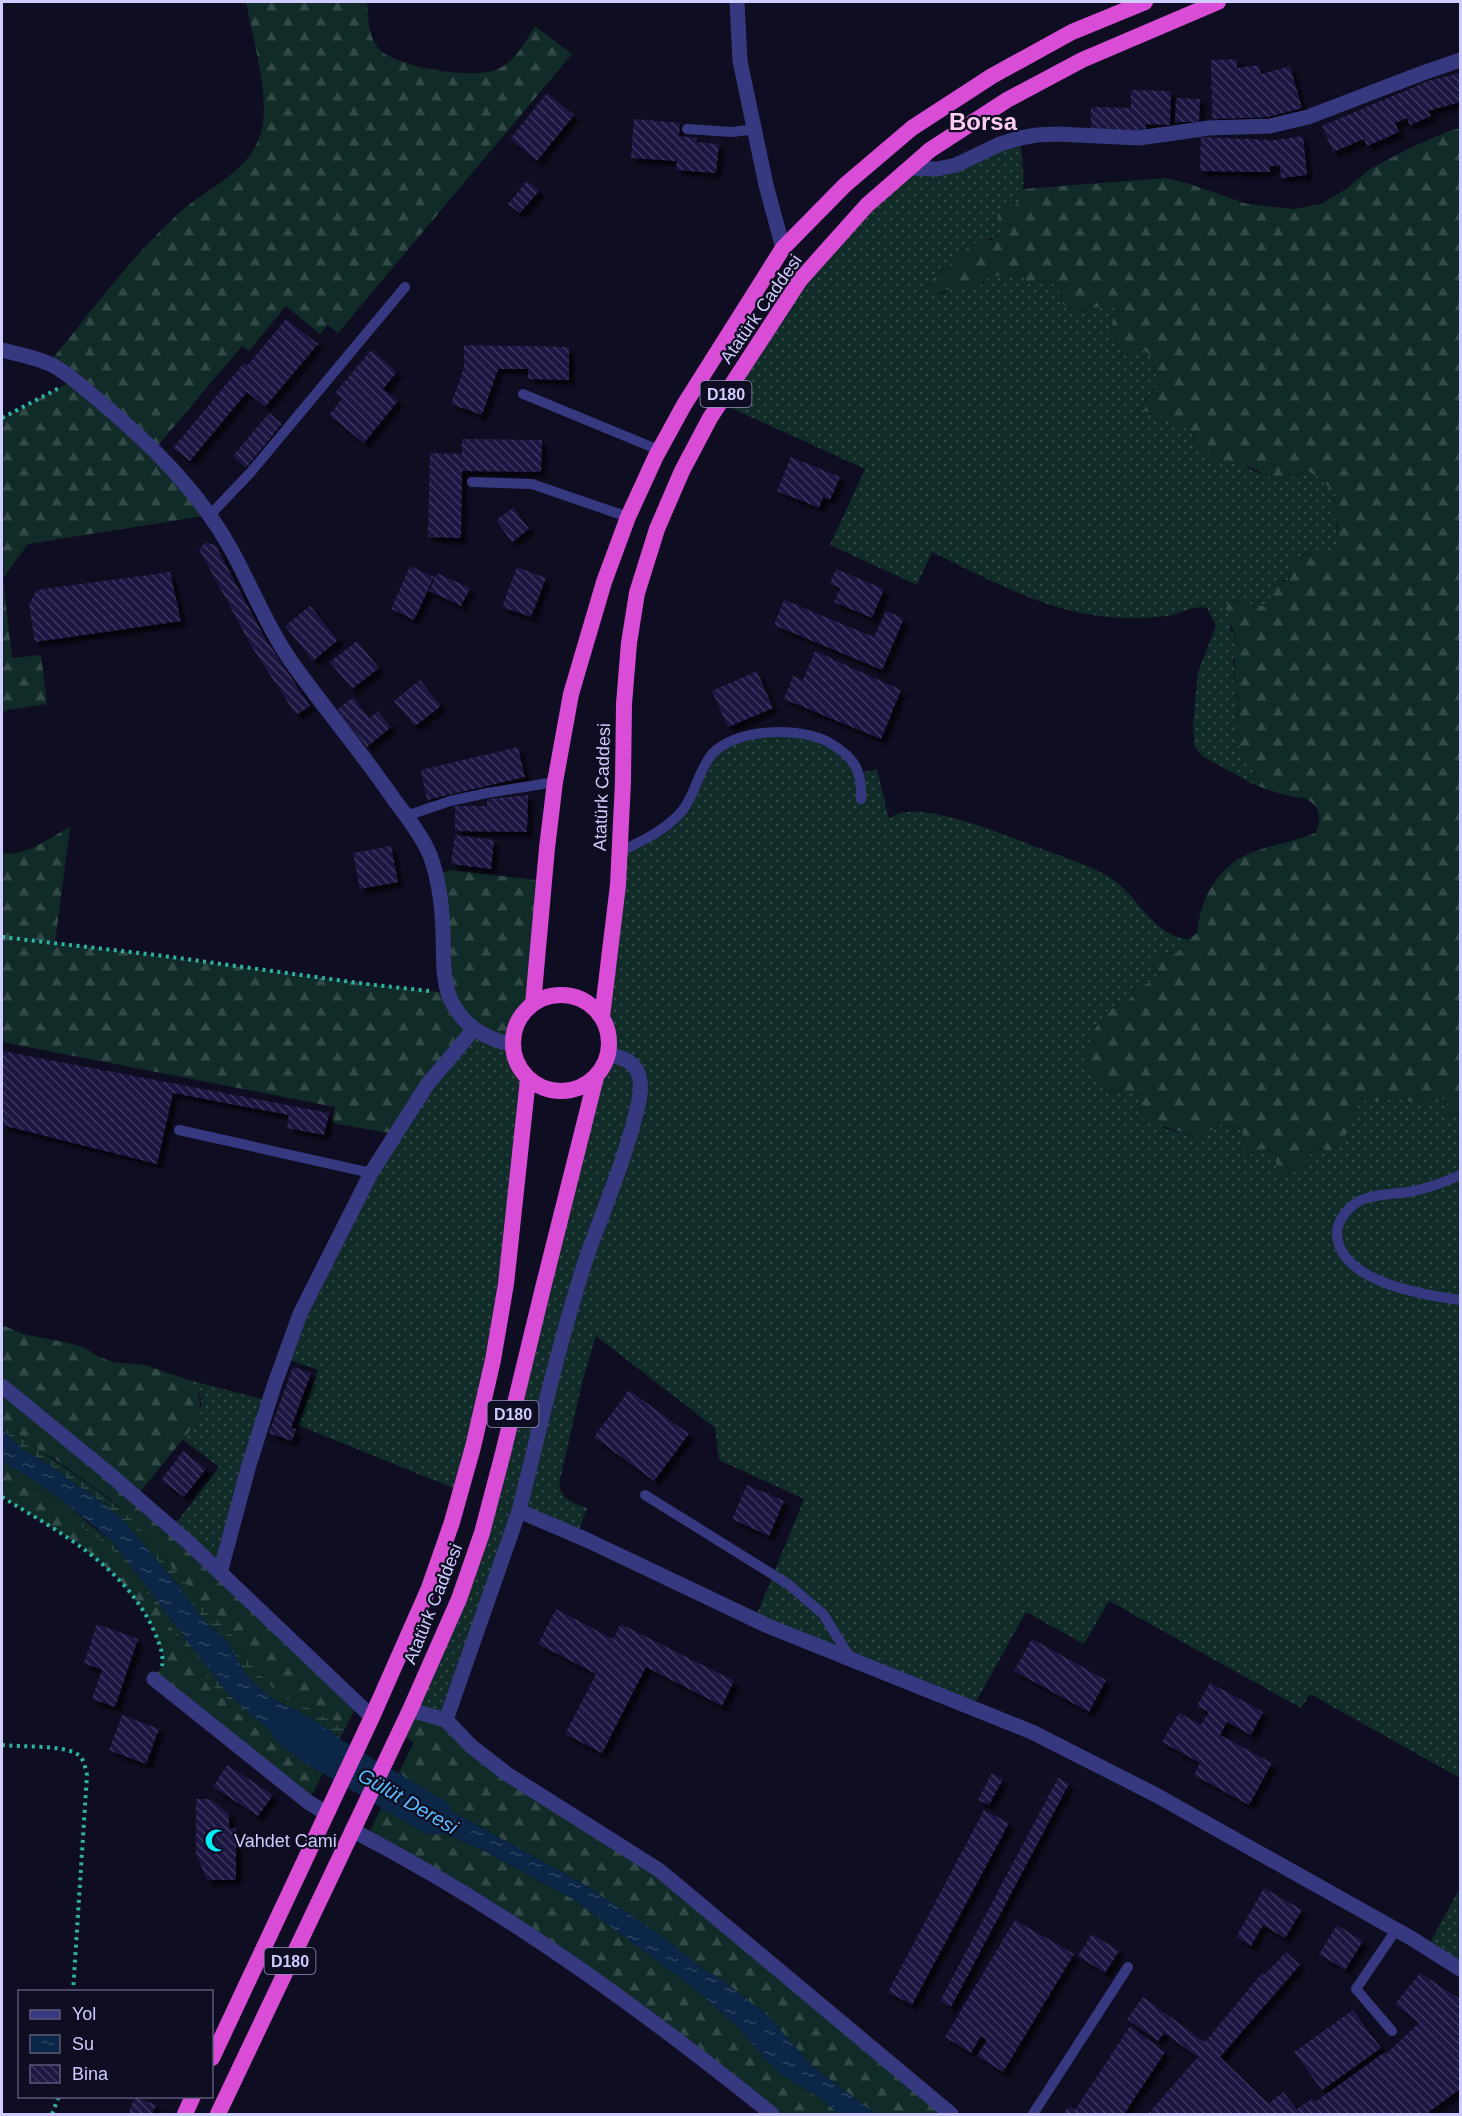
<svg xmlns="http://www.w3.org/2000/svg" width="1462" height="2116" font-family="Arial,sans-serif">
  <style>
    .grass { fill: url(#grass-dots) }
    .forest { fill: url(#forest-firs) }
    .wetland { fill: url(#wetland-marsh) }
    .water { fill: url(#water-ripples) }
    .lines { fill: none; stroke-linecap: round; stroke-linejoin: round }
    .river { stroke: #0b2646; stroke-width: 38 }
    .building { fill: url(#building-back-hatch); filter: url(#shadow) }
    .path { stroke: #2cb3a2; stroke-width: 4; stroke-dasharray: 3 4.5; stroke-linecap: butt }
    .service { stroke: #373980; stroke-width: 10 }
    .minor { stroke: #373980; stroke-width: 15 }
    .tertiary { stroke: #373980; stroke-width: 15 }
    .trunk { stroke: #d94dd6; stroke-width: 16 }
    .labels { text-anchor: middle; stroke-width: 4.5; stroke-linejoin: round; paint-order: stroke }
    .shield { fill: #0f0d21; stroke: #9593bc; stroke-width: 1.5 }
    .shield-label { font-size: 16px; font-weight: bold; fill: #cfccff }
    .street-label { font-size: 18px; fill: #cfccff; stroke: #0f0d21 }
    .poi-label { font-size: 18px; fill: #cfccff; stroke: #0f0d21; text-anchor: start }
    .water-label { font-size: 20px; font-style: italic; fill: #5abeff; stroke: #0f0d21 }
    .district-label { font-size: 24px; font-weight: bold; fill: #ffcef1; stroke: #0f0d21 }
  </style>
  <defs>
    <pattern id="grass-dots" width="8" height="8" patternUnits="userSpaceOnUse" patternTransform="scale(1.5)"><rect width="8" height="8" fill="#102b28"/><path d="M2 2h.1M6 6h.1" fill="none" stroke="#324948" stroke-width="1.8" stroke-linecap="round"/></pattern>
    <pattern id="forest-firs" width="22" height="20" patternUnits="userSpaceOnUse" patternTransform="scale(1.5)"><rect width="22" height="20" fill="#102b28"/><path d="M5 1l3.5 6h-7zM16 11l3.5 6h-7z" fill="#324948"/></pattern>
    <pattern id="wetland-marsh" width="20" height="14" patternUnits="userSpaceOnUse" patternTransform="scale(1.5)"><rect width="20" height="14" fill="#102b28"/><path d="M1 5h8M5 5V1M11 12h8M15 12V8" fill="none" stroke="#324948"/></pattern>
    <pattern id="water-ripples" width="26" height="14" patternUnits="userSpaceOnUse" patternTransform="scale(1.5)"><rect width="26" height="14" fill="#0b2646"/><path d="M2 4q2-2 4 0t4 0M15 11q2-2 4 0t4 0" fill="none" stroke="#2e4462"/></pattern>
    <pattern id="building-back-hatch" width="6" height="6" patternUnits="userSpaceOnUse" patternTransform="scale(1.5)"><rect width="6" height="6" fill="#1e1842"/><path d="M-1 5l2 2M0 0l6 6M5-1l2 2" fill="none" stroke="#3e385e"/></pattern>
    <filter id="shadow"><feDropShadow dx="5.5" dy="5.5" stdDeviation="1.5" flood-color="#0009"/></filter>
  </defs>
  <rect width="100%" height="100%" fill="#0f0d21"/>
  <path class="grass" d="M1020,138c1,15 8,53 -1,64 -4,5 -8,5 -13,6l-4,26 -35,14 -9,12 -14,8 -14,14 3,13 12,-2 8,-6 27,-2 10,-9 28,-1 34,7 10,11 -1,10 8,6 12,2 29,-6 5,4 -5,25 5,4 7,16c8,1 15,-6 23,-3 9,4 14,25 11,34 -2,6 -7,11 -12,15l4,13 9,2 35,16v12l16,9 26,12h9l10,7 31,8 24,-8 10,6 18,17c-5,11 3,35 2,50l-10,9 -8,2c-9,-6 -19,2 -29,4l-1,4c3,7 3,11 -2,17h-4l-9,11 -4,14 -14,1 -21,-6 -6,18 1,12 6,11 1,4 -4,8 -1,11 2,4 -2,15 6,20 -2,16 3,30 14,16 2,8 -3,11 -51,-28 -8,-10 -1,-23 5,-51 18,-46 -9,-18c-13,-3 -23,4 -35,7 -15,3 -31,3 -46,3 -71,-1 -132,-36 -194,-66l-15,33 -87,-40 35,-76 -145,-66 80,-123 110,-112 27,1z
    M762,733l59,5 38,35 18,-4 12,50c5,-4 10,-7 17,-7 37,-3 93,21 128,34 26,10 53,18 77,32 27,17 42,59 78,61l-9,13 -15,1 -12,12 7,10 -2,6 -24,7 -3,10 -26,15 6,78h18l12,5 23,32 36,10 20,-14 22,5 3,18 4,9 6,-7c22,1 21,6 26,26 34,0 12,-17 42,-27l6,4c17,-16 25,-25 25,-49l10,-3 7,2 28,-4 14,5 11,1 10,-5h10l7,17 9,-8v670l-150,-84 -9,14 -192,-107 -25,43 -58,-32 -53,95 -218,-88 49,-120 -85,-39 -4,-32 -119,-92 -13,43 -24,105c2,16 15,19 28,24l-10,27 -58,-24 -73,209 -36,-10 49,-111 137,-522c16,-19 16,-39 6,-60l19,-166 62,-41 30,-57z
    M474,1029l39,16 4,18 11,16 -22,205 -46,207 -162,-66 20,-55 -34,-12 87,-185z
    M189,1380l80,21 -49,172 -48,-45 47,-61 -37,-28c17,-20 30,-36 7,-59z
    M1460,1888v81l-33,-21z"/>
  <path class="forest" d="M246,2h121c1,15 1,36 13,48 20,18 96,31 120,18 16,-8 26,-27 35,-42l37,28 -234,279 -10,-8 -8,9 -34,-28 -37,45 -7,-5 -88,104 56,65 -182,29 -25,34 9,80 29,-3 6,49 -40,6 -5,3v-295l72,-38 -25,-17c43,-52 84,-110 136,-155 28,-23 65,-38 76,-75 10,-32 -9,-98 -15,-131z
    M1454,129h6v979l-9,8 -7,-5 3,-7 -3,-5h-10l-9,5 -11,-1 -15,-5 -28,4 -7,-2 -9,3c-2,26 -8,32 -26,49l-7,-4c-12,4 -17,9 -19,22l-6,4 -16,1 -5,-11v-8l-7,-6 -14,-1 -8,9h-4l2,-11 -3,-18 -22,-5 -20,14 -57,-18 -5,-13 3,-11 -12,-5h-17l-12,-9 -17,-24 10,-25 12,-20 26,-15 3,-10 24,-8 2,-5 -7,-10v-10l27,-3 9,-13 8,-6c4,-34 18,-64 51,-79 21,-9 45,-12 67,-21 7,-11 6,-26 -7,-33 -4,-3 -13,-2 -18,-4 -13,-3 -25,-7 -37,-12l3,-11 -2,-8 -13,-13 -5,-19 3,-30 -1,-7 -6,-7 3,-15 -1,-21 4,-8 -12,-36 3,-7c14,-4 27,7 42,3l2,-6 1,-13 4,-4 11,-2c4,-6 4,-10 1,-17l1,-4 22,-7 7,3 8,-2 10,-9v-18l-6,-13 4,-19 -18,-17 -10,-6 -6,1 -9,5 -17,3 -33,-16h-20l-7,-3 -8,-9 -7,1 -8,-4 -1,-18 -49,-21c-1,-12 9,-14 13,-24 3,-9 -2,-31 -11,-35 -8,-3 -15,3 -23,3l-7,-16 -5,-4 5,-24 -5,-5 -37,7 -12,-9 1,-10 -6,-4 -4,-7c-11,2 -23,6 -30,-6l-4,-1 -28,1 -17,14 -7,1c-11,-9 -20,2 -33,4l-3,-13 14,-14 14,-8 9,-12 15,-9 9,1 10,-6 2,-7 -6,-5 1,-9c15,-9 21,-4 25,-24l143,-11 24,6 57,20 46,5 28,-5 25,-15 24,-20 42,-22z
    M70,827l-15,116c131,15 262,36 393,50l-12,-118 14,-5 94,11 -11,123c-13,11 -19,23 -20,41l-39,-16 -79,105 -63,-11 3,-16 -333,-65v-189c22,5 48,-16 68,-26z
    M2,1325l21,9 46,9 16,5 14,9 14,5 32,3 44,15 8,7 4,23 -1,8 -64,79 221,207 -12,25 -27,-16 -34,-18 -18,-13 -35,-48 -19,-19 -80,-96 -23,-21 -57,-41 -15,-8 -35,-30z
    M2,1469l49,29 33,31 25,18 16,16 93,130c30,33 68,57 103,84l-13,25 -154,-123 7,-12 2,-10 -3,-12 -13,-29 -28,-37 -36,-32 -81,-50z
    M410,1710l36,10 25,26 173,114 307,254h-75l-63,-47 -46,-52 -45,-35 -19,-11 -47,-37 -73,-48 -137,-76 -31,-20 -16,-16 15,-30 -15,-8z
    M380,1810l23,6 78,33 92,50 121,89 45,40 29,34 14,13 38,23 19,16h-67l-195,-147 -210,-130z"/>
  <path class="wetland" d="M2,1419c12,9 23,21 36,30 32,23 65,43 94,70l80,96 19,19 35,48 18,13 34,18 27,16 -5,9 -26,-18 -41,-21 -14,-11 -15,-16 -8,-15 -20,-26 -11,-9 -28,-38 -52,-62 -35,-29 -17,-10 -23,-18 -27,-15 -21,-21z
    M2,1462l21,11 36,23 31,29 22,16 112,148c30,31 64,56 101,80l-4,8c-35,-27 -73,-51 -103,-84l-93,-130 -16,-16 -25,-18 -33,-31 -49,-29z"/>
  <path class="water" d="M2,1429l21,21 27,15 23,18 17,10 35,29 52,62 28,38 23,20 16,30 15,16 14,11 41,21 26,18 -15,31c-37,-24 -71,-49 -101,-80l-112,-148c-36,-29 -69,-59 -110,-79z
    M399,1772l16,16 31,20 137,76 73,48 47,37 19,11 45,35 46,52 63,47h-37l-19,-16 -38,-23 -14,-13 -29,-34 -45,-40 -121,-89 -92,-50 -78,-33 -23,-6z"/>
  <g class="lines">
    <path class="river" d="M290,1728l24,18 119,70"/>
  </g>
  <path class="building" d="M1237,59v9l22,-3 2,9 29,-8 12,42 -34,9 -56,2 -1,-59z
    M1460,73v29l-32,9 3,5 -21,9 -3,-7 -12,5 4,9 -32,14 -3,-7 -31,13 -11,-26 106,-45z
    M1131,90l40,1 -1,34 -24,-1v7l-55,-1v-23l40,1z
    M547,93l27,22 -37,46 -27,-22z
    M1176,98l24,1 -1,23h-24z
    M634,119l46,4 -1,13 18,2 -1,4 23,2 -3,29 -40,-3 1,-9 -46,-3z
    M1303,136l4,39 -26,3 -1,-12h-10v6l-70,-1 1,-34 75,3z
    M527,181l12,10 -19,22 -12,-9z
    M286,319l32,25 -53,63 -18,-15 -57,69 -17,-13 71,-85 3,3z
    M464,345l105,2v33l-41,-1v-10h-30l-16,46 -31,-11 13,-36z
    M371,350l26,22 -14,17 15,12 -34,42 -35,-28 13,-16 -7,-6z
    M269,413l13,11 -36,44 -13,-12z
    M462,439l80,1 -1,32 -79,-1 -1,67 -33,-1 2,-84 32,1z
    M791,457l49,20 -10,23 -7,-3 -4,11 -42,-17z
    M513,508l16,21 -17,13 -16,-22z
    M206,542l10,4 49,92 45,68 -14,9 -44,-68 -53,-98z
    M410,566l24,11 -20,43 -23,-11z
    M517,567l29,11 -15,39 -29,-10z
    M836,569l48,20 -12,29 -38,-16 6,-14 -10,-5z
    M170,572l11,49 -146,21 -6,-38 8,-14z
    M437,573l33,15 -9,18 -32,-15z
    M784,600l90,37 12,-26 18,7 -22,52 -108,-45z
    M310,606l28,34 -25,21 -28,-35z
    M357,641l22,27 -27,21 -22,-27z
    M815,651l86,39 -20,49 -97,-40 9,-23 10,4z
    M757,671l16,37 -45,19 -16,-36z
    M420,680l21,26 -26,20 -21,-25z
    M353,697l17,21 8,-7 13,16 -24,20 -30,-37z
    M518,747l7,30 -98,23 -6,-30z
    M528,795l-1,37 -72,-1v-25h32v-7z
    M455,835l39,5 -3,29 -40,-5z
    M391,846l7,36 -38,7 -7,-36z
    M2,1051l327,62 -5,22 -37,-7 2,-13 -116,-22 -16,71 -155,-39z
    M293,1367l18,6 -20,55 5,1 -4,12 -23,-8z
    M629,1390l60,44 -35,47 -60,-44z
    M183,1451l23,18 -22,28 -23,-17z
    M747,1485l37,16 -15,35 -37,-17z
    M556,1609l57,30 8,-15 113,57 -12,25 -76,-39 -44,86 -37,-19 31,-60 -58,-30z
    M97,1624l41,15 -23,68 -23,-8 10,-29 -18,-7z
    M1032,1639l74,41 -17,32 -75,-41z
    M1210,1683l53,29 -12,23 -24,-13 -7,13 52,28 -23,42 -55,-30 6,-12 -38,-21 17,-29 22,12 8,-13 -12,-6z
    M122,1715l37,14 -13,35 -37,-14z
    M227,1765l46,30 -15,21 -45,-29z
    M992,1773l11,6 -14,26 -11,-5z
    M1058,1778l11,6 -118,223 -11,-6z
    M196,1799h15l18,15v14h7v52h-29l-11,-27z
    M984,1810l25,13 -97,182 -24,-13z
    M1264,1888l38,22 -17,28 -22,-13 -12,21 -15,-9z
    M1015,1920l59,34 -71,118 -26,-16 10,-16 -6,-4 -10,17 -26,-16z
    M1337,1925l26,16 -18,29 -26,-16z
    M1092,1934l27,17 -14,22 -27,-17z
    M1286,1952l14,13 -80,92 53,51 -4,-5 14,-11 14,17 15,-10 3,3 70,-50 1,2 33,-31 -24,-19 25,-31 40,26v90l-34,25h-278l50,-57 -34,-24 -6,8 -31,-22 16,-22 62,45 57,-69 2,2z
    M1353,2010l28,38 -59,42 -28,-38z
    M1130,2026l35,26 -41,62h-61l6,-8 6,4z
    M135,2097l21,8 -4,9h-24z"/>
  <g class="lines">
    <path class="path" d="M2,418l57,-30
      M2,937l162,19 202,28 63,7
      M2,1497c57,35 123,69 152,134 5,12 10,22 8,35
      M2,1745c18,2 61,0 75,9 7,4 8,13 10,21l-14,217
      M52,2114l7,-18"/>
    <path class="service" d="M687,129l45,3 23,-3
      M523,394l136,56
      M472,482l60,2 96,33
      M210,515l40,-42 155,-186
      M406,816l44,-15 37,-8 68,-11
      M621,851c21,-10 45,-21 61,-40 13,-16 16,-40 30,-57 24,-26 89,-28 118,-11 25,15 32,27 31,56
      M179,1130l192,43
      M1460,1175c-15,7 -30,13 -47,16 -18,4 -37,2 -54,10 -11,7 -22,19 -22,32 1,49 87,62 123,67
      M645,1495l143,89 35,30 28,45
      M1392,2031l-36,-42 40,-59
      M1033,2114l95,-147"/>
    <path class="minor" d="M737,2l3,59 26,124 17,63
      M910,168l27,1 19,-4 44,-21 20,-6 17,-3 20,-1 82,4 70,-10 61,-2 38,-9 112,-43 40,-14
      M2,1386l104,85 81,70 185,176
      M220,1573l29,-108 25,-79 26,-72 71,-141 56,-88 47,-56
      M154,1679l154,123 18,11
      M410,1710l36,10 25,26 36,28 152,96 292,244
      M446,1720l73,-209
      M352,1830c151,78 288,178 420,284"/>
    <path class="tertiary" d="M2,350c15,4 33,7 48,14 17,8 32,23 47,35 52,43 102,92 135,152 21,39 37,80 63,116 32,44 67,86 98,131 13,18 28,36 37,57 9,24 12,50 13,76 1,24 -2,54 11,75 13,23 34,33 59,39
      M608,1054c16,4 30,8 32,27 2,13 -3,28 -6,40 -12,47 -32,92 -48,138 -27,83 -46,168 -67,252l68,29 181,86 264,106 124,63 255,143 49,31"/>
    <path class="trunk" d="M513 1043a48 48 0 1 1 96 0a48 48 0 1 1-96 0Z
      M533,1004l14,-156 8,-66 16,-88 33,-112 24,-65 28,-61 28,-51 99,-157 62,-63 67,-57 80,-52 80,-44 73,-30
      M602,1017l16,-132 5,-104 1,-77 5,-61 8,-50 20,-64 25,-58 28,-53 90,-138 67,-75 63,-55 77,-50 75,-40 136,-58
      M212,2058l160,-341 57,-129 23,-66 21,-75 20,-87 13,-76 22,-205
      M185,2114l8,-18
      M218,2114l192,-404 49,-111 23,-66 21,-80 40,-165 53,-211"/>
  </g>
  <defs>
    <symbol id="mosque-bare" viewBox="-9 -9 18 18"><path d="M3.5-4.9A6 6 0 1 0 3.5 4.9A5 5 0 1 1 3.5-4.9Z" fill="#00eff7" stroke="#0f0d21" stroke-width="2.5" paint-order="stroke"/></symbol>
  </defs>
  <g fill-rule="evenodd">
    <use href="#mosque-bare" x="200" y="1824" width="33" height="33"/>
  </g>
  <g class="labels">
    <g class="shield">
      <rect x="700.5" y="381" width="51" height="26" rx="4.5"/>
      <rect x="487.5" y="1401" width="51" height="26" rx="4.5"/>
      <rect x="264.5" y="1948" width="51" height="26" rx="4.5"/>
    </g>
    <g class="shield-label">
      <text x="726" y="400">D180</text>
      <text x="513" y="1420">D180</text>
      <text x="290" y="1967">D180</text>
    </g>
    <g class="street-label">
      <text transform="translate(761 309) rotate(-55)" y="6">Atatürk Caddesi</text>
      <text transform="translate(602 787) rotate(-88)" y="6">Atatürk Caddesi</text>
      <text transform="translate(433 1604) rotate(-68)" y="6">Atatürk Caddesi</text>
    </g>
    <g class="poi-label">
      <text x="234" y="1847">Vahdet Cami</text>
    </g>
    <g class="water-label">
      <text transform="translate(408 1801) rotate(30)" y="7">Gülüt Deresi</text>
    </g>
    <g class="district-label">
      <text x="983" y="130">Borsa</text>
    </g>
  </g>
  <rect width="1462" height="2116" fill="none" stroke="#cfccff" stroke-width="6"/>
  <rect x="18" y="1990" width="195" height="108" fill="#0f0d21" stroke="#5c597a" stroke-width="1.5"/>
  <rect x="30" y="2010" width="30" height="9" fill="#373980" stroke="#5c597a" stroke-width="1.5"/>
  <text x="72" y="2020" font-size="18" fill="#cfccff">Yol</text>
  <rect x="30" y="2035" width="30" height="18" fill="url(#water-ripples)" stroke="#5c597a" stroke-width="1.5"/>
  <text x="72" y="2050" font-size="18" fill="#cfccff">Su</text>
  <rect x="30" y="2065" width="30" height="18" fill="url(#building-back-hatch)" stroke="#5c597a" stroke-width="1.5"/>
  <text x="72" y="2080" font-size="18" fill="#cfccff">Bina</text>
</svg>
